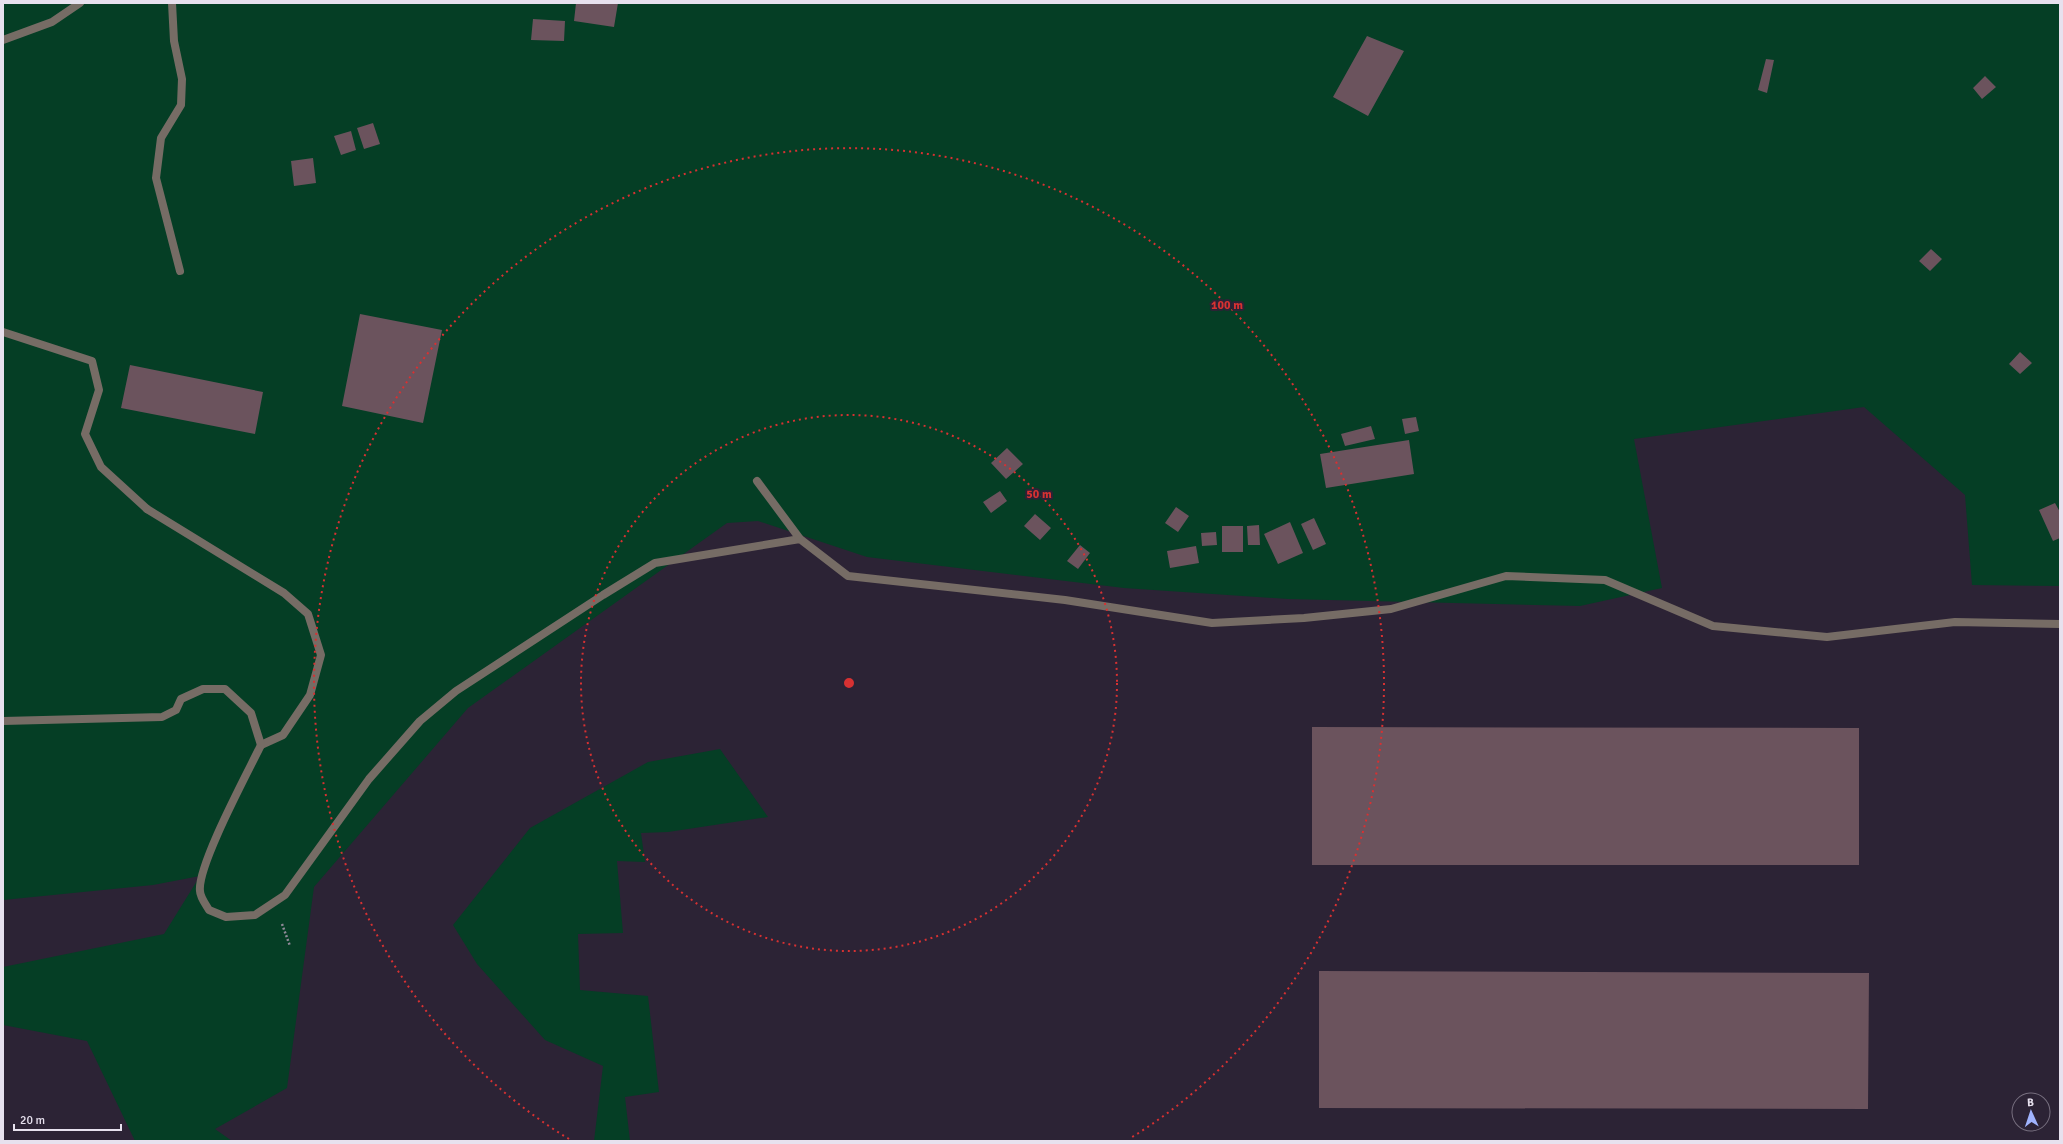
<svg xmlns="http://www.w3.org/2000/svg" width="2063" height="1144" font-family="Signika,sans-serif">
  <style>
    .green { fill: #053e25 }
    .building { fill: #6b535d }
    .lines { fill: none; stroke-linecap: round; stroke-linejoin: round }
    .path { stroke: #908998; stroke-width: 2.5; stroke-dasharray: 2 2; stroke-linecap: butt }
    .lane { stroke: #766c65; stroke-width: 8 }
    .street { stroke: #766c65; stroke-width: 8 }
    .ring { fill: none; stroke: #d73132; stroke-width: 2; stroke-dasharray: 2 4 }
    .centre { fill: #d73132; stroke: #2c2335; stroke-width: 2 }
    .ring-label { font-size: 12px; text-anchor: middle; font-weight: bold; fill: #d73132; stroke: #2c2335; stroke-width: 4; stroke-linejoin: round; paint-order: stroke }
  </style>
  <rect width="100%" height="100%" fill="#2c2335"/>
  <path class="green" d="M3,3h2057v583l-88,-1 -7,-90 -101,-88 -230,32 28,149 -82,18 -292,-7 -164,-11 -257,-31 -109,-36 -31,2 -259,185 -154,179 -27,201 -72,41 17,12h-97l-48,-100 -84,-16v-58l161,-33 36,-58 -47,9 -150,15z
    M720,749l48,68 -100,15 -27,1 4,29 -28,-1 6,72 -45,1 2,56 68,6 11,96 -34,5 5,44h-36l9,-75 -58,-26 -68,-76 -24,-39 77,-97 118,-66z"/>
  <path class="building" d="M576,3h42l-4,24 -40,-6z
    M533,19l32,2 -1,20 -33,-1z
    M1367,36l37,15 -36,65 -35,-19z
    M1766,59l8,1 -7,33 -9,-3z
    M1985,76l11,11 -14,12 -9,-11z
    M373,123l7,21 -16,5 -7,-21z
    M351,131l5,19 -15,5 -7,-19z
    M313,158l3,25 -22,3 -3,-25z
    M1931,249l11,10 -12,12 -11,-10z
    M360,314l82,16 -19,93 -81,-17z
    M2020,352l12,11 -12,11 -11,-10z
    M130,365l133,27 -8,42 -134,-26z
    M1416,417l3,14 -14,3 -3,-15z
    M1371,426l4,13 -30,7 -4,-12z
    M1409,440l5,34 -88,14 -6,-34z
    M1007,448l16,16 -17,15 -15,-16z
    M1000,491l7,10 -16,12 -8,-11z
    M2055,503l5,9v26l-7,3 -14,-31z
    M1176,507l13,9 -11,16 -13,-9z
    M1035,514l16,14 -11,12 -16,-14z
    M1314,518l12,26 -13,6 -12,-26z
    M1290,522l13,31 -25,11 -14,-30z
    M1259,525l1,20h-12l-1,-19z
    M1222,526h21v26h-21z
    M1216,532l1,13 -15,1 -1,-13z
    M1080,545l10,8 -12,16 -11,-8z
    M1196,546l3,17 -29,5 -3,-17z
    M1312,727l547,1v137h-547z
    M1319,971l550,2 -1,136 -549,-1z"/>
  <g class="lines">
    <path class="path" d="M282,924l8,22"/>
    <path class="lane" d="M172,3l2,38 8,38 -1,26 -20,33 -5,40 24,93
      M147,509l137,84 24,21 13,41 -11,40 -27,40 -22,10"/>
    <path class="street" d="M3,40l49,-18 28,-19
      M3,332l89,29 7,29 -14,44 16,33 46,42
      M757,481l43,58 48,37 217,24 147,23 92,-5 87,-9 115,-33 99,4 108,46 114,11 128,-15 105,2
      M3,721l159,-4 14,-7 5,-11 22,-10h22l26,24 10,32c-13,27 -64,121 -61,146 0,6 6,14 9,19l17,7 29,-2 30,-20 84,-116 51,-58 36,-30 147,-96 52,-32 145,-24"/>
  </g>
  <g class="ring">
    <circle cx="849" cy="683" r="268"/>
    <path d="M569 1139A535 535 0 1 1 1129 1139"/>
  </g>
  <circle cx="849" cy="683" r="6" class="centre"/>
  <g class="ring-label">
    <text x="1227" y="309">100 m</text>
    <text x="1039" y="498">50 m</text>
  </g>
  <rect width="2063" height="1144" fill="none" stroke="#e7e1ee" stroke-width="8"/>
  <g transform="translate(2031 1112) rotate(357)"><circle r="19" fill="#2c2335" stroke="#776f7f"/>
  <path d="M0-3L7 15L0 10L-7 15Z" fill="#a0b3fd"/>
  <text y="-6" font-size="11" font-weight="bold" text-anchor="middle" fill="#e7e1ee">B</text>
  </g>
  <path d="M14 1124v6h107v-6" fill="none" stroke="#e7e1ee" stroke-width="2"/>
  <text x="20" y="1124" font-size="12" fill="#e7e1ee" stroke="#2c2335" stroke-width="3" paint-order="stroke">20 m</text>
</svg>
